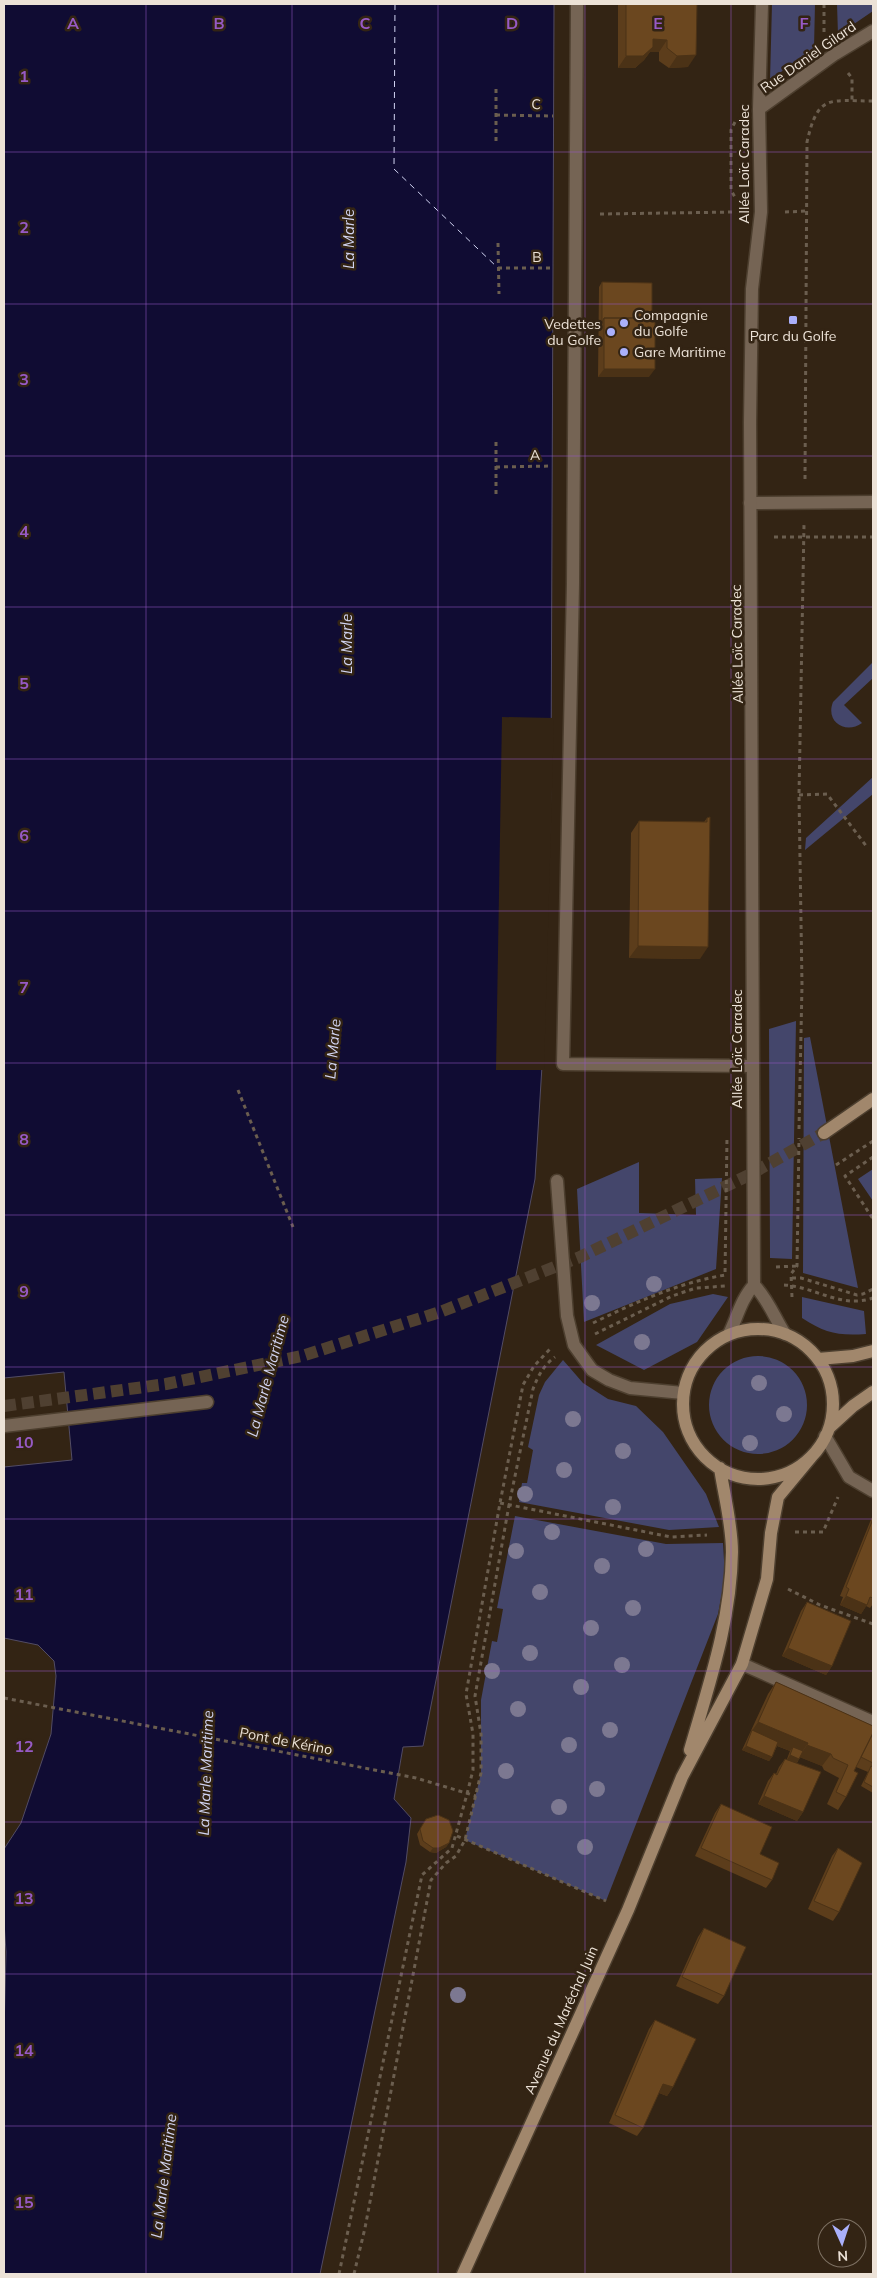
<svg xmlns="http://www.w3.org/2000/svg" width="877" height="2278" font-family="Mulish,sans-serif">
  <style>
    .green { fill: #44466b }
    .water { fill: #100c33; stroke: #524c64 }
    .pier { fill: #332414 }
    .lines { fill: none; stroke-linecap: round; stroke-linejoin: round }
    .ferry { stroke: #d1d4f2; stroke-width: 1; stroke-dasharray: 6 5; stroke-linecap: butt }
    .secondary-tunnel { stroke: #4f4031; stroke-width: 12; stroke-dasharray: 12 6; stroke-linecap: butt }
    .lane-casing { stroke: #4d3f2f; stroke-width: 15 }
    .street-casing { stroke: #4d3f2f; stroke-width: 15 }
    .secondary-casing { stroke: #4d3f2f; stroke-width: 15 }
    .path { stroke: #6b5e4f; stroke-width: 3; stroke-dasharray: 4 4; stroke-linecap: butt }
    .lane { stroke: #756454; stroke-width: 12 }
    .street { stroke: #756454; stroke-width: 12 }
    .secondary { stroke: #a1876c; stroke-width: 12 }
    .tree { fill: #7c7891 }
    .wall { fill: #5c3d1b }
    .shaded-wall { fill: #4b3216 }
    .building { fill: #6b471f; stroke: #4b3216 }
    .grid { fill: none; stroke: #975ac5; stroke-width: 1; stroke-opacity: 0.55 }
    .poi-dot { fill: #aab0fb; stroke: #332414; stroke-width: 2 }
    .labels { text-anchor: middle; stroke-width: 5; stroke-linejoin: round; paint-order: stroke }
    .street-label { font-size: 14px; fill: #ece2d7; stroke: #332414 }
    .poi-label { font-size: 14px; fill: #ece2d7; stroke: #332414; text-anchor: start }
    .water-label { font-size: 15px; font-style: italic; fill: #d1d4f2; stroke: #332414 }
    .grid-label { font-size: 16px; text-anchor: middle; font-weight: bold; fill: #975ac5; stroke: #332414; stroke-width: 5; stroke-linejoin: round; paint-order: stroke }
  </style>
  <rect width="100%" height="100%" fill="#332414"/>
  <path class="green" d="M772,4h43l-1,44 -44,32z
    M837,4h36v7l-35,24z
    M873,662v16l-29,27 18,18c-16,12 -37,-1 -29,-21z
    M873,777v17l-68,56 1,-12z
    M796,1021l-4,238 -22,-1 -1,-229z
    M810,1037l48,251 -55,-15 1,-235z
    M639,1162v51l57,2 -1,-36 27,-1 -6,91 -132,53 -7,-133z
    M873,1169v32l-15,-22z
    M713,1294l15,3 -31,45 -53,28 -48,-25 74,-41z
    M802,1297l62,14 2,23c-28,2 -41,-1 -64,-16z
    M709 1405a49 49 0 1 1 98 0a49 49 0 1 1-98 0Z
    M563,1360l20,23 25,16 28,7 27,26 43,62 13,33 -50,3 -150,-28 3,-19h5l6,-33 -5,-3 11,-52 6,-13z
    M515,1516l151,28 57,-1 2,34 -7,37 -112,287 -141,-61 16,-67v-73l11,-59 5,1 6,-33 -6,-1z"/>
  <path class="water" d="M4,4h550l-3,785 -9,277 -7,113 -112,567 -20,1 -9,52 17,19 -5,44 -86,412h-316v-241l2,-81 -2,-30v-73l17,-26 30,-89 5,-58 -2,-15 -16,-16 -34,-7v-171l68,-7 -8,-88 -60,6z"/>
  <path class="pier" d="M502,717l52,1 -10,352h-48z"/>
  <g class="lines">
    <path class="ferry" d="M395,4l-1,165 104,99"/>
    <path class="secondary-tunnel" d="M4,1406l162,-22 136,-28 138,-44 140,-55 167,-81 77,-43"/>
    <defs>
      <path id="lane" d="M577,4l-4,580 -10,480 189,2
        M750,503l123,-1
        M557,1181l10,135 7,29 18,25 17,10 21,8 53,5
        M4,1426l203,-24"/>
      <path id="street" d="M759,109l76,-55 38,-23
        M754,1285c14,14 20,32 31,49
        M729,1334c8,-16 12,-35 25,-49l-4,-863 2,-133 9,-77 -2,-103 3,-105
        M825,1436l24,41 24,14
        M742,1664l131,58"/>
      <path id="secondary" d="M824,1133l49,-34
        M683 1404a75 75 0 1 1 150 0a75 75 0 1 1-150 0Z
        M818,1359l35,-3 20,-5
        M830,1427l23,-21 20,-14
        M690,1750c19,-66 41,-129 42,-198 0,-28 -8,-57 -12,-84
        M463,2274l165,-364 54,-133 60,-113 25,-85 4,-46 7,-36 34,-41"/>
    </defs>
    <use href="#lane" class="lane-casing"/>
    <use href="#street" class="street-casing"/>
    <use href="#secondary" class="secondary-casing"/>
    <path class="path" d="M824,4v30
      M848,73l4,5v23
      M496,89v52
      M496,115l57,1
      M735,122l-4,8v60l5,9
      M785,212l22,-1
      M600,214l136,-2
      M498,243l1,51
      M498,268h55
      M496,442v54
      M496,467l55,-1
      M805,479l2,-337c11,-49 23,-41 66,-41
      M774,537h99
      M799,795l28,-1 40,53
      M238,1090l55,137
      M799,1129l3,-144 -3,-190 5,-270
      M873,1157l-28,19 28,43
      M836,1165l37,-24
      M776,1267l21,-1
      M792,1278h9l56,17 6,-1 10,-5
      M784,1285c32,2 57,24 89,13
      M792,1297l-1,-23 6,-8 2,-128
      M593,1323c43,-21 85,-40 132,-48l2,-138
      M595,1334l77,-38 24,-8 30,-2
      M500,1503l171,34 36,-2
      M795,1532h28l15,-35
      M788,1589l32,16 53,19
      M4,1698l412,80 60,18
      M457,1836l149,65
      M339,2274l83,-399 30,-27 15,-54 6,-24v-36l-7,-40 34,-191 23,-118 11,-19 16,-17
      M354,2274l11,-46 66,-348 15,-17 10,-7 9,-16 16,-67v-39l-6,-38 34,-191 24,-116c5,-13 10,-23 22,-32"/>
    <use href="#lane" class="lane"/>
    <use href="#street" class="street"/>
    <use href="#secondary" class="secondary"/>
  </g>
  <g class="tree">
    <circle cx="654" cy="1284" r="8"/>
    <circle cx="592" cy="1303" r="8"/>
    <circle cx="642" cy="1342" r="8"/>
    <circle cx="759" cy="1383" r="8"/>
    <circle cx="784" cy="1414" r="8"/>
    <circle cx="573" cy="1419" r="8"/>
    <circle cx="750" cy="1443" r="8"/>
    <circle cx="623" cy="1451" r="8"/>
    <circle cx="564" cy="1470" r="8"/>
    <circle cx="525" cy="1494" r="8"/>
    <circle cx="613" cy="1507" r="8"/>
    <circle cx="552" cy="1532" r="8"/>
    <circle cx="646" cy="1549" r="8"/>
    <circle cx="516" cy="1551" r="8"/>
    <circle cx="602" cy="1566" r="8"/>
    <circle cx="540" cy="1592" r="8"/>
    <circle cx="633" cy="1608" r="8"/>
    <circle cx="591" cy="1628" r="8"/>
    <circle cx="530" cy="1653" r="8"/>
    <circle cx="622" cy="1665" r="8"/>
    <circle cx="492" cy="1671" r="8"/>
    <circle cx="581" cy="1687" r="8"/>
    <circle cx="518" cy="1709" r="8"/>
    <circle cx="610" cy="1730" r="8"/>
    <circle cx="569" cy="1745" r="8"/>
    <circle cx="506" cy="1771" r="8"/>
    <circle cx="597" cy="1789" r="8"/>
    <circle cx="559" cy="1807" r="8"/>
    <circle cx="585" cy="1847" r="8"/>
    <circle cx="458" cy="1995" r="8"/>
  </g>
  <path class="wall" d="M618,4h79l-9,63 -19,1 -10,-7v-9h-9l-6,8 -9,8h-17z
    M602,282l47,95h-51l1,-90z
    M707,818l-7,141 -71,-1 2,-125 8,-12 65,1z
    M873,1514v90l-3,4 -4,-2 -5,8 -21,-9 3,-8 -3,-1 32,-79z
    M807,1602l25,64 -6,9 -44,-19 19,-45z
    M776,1682l97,44v67l-12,-7 7,-14 -12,-5 -2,4 -8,26 -8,13 -11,-6 12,-26 -15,-8 -2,-4 -22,-9 -3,6 6,49 -6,9 -39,-17 10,-23 6,-8 2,1 3,-7 6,-8h2l3,-8 -13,-5 -5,11 -3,4 -27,-11 26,-56z
    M721,1804l39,50 12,26 -6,8 -71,-32 20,-43z
    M426,1819l23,24 -3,4 -10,6 -6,-1 -10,-7 -3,-11z
    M838,1848l1,64 -6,9 -25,-12 24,-53z
    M704,1928l20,68 -6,8 -42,-18 22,-49z
    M655,2020l18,67 -6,9 -8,-3 -16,35 -6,8 -28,-13 40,-94z"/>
  <path class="shaded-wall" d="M653,39l14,1 -8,12h-9l-6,8 -9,8h-17l8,-12z
    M696,55l-8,12 -19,1 8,-12z
    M604,369h51l-6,8h-51z
    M638,946l70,1 -8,12 -71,-1z
    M846,1596l21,9 -6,9 -21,-9z
    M788,1648l44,18 -6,9 -44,-19z
    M758,1722l50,21 -8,12 -7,-8 -3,4 -40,-16 2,-5 -3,5z
    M807,1745l24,9 -9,12 -23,-9z
    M746,1746l26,11 -3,4 -27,-11z
    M790,1755l9,4 -3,5 -9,-4z
    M764,1796l39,16 -6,9 -39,-17z
    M449,1843l-3,4 -10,6 -6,-1 3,-4z
    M663,2084l10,3 -6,9 -10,-4z"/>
  <path class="building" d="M626,4h71l-1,51 -19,1 -10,-8v-8l-14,-1v8l-10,9h-17z
    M602,282l50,1v35h-48l-2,4z
    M604,318h51v51h-51z
    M710,817l-2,130 -70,-1 1,-125 68,1v-4z
    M873,1519v79l-3,-1 -3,8 -21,-9 3,-7 -3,-2z
    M807,1602l44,19 -19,45 -44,-18z
    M776,1682l97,44v7l-19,38 4,2 -12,24 -10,-5 12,-27 -15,-7 -2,-4 -24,-9 1,-2 -50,-21z
    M752,1730l26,12 -6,15 -26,-11z
    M873,1733v30l-12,-6z
    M793,1747l10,4 -4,8 -9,-4z
    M785,1759l36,13 -18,40 -39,-16 10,-23 3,2z
    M871,1766l2,1v20l-9,-5z
    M721,1804l51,23 -12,27 19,9 -7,17 -71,-32z
    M438,1815l11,5 4,11 -4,12 -10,5h-6l-10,-7 -3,-12 6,-10z
    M838,1848l24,15 -23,49 -25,-11z
    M704,1928l42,19 -22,49 -42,-19z
    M655,2020l41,19 -23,48 -10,-3 -20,44 -28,-13z"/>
  <path class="grid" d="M146,4v2270M292,4v2270M438,4v2270M585,4v2270M731,4v2270M4,152h869M4,304h869M4,456h869M4,607h869M4,759h869M4,911h869M4,1063h869M4,1215h869M4,1367h869M4,1519h869M4,1671h869M4,1822h869M4,1974h869M4,2126h869"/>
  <g class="poi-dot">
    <rect x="788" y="315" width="10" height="10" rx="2.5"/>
    <circle cx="624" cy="323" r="5"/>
    <circle cx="611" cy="332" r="5"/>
    <circle cx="624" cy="352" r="5"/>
  </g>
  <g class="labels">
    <g class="street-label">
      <text transform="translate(808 57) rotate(-35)" y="5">Rue Daniel Gilard</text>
      <text transform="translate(536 104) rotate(1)" y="5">C</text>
      <text transform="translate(744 164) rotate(-90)" y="5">Allée Loïc Caradec</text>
      <text transform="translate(537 257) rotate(-1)" y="5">B</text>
      <text transform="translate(535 455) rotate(-1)" y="5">A</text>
      <text transform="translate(737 644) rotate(-91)" y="5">Allée Loïc Caradec</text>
      <text transform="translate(737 1049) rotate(-90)" y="5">Allée Loïc Caradec</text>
      <text transform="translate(286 1741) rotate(11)" y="5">Pont de Kérino</text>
      <text transform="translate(561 2020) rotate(-66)" y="5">Avenue du Maréchal Juin</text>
    </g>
    <g class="poi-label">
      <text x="634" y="320">Compagnie<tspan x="634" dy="16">du Golfe</tspan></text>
      <text x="601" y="329" text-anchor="end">Vedettes<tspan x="601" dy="16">du Golfe</tspan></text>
      <text x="793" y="341" text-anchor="middle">Parc du Golfe</text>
      <text x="634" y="357">Gare Maritime</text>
    </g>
    <g class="water-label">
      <text transform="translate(349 239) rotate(-90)" y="5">La Marle</text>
      <text transform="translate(347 644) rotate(-90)" y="5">La Marle</text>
      <text transform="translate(333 1049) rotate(-85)" y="5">La Marle</text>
      <text transform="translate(268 1376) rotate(-75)" y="5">La Marle Maritime</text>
      <text transform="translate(206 1773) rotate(-88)" y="5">La Marle Maritime</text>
      <text transform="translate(164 2176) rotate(-83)" y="5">La Marle Maritime</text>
    </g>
  </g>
  <g class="grid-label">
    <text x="73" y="29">A</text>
    <text x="219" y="29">B</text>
    <text x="365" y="29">C</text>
    <text x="512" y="29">D</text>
    <text x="658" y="29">E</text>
    <text x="804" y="29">F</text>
    <text x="24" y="82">1</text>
    <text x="24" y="233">2</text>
    <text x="24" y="385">3</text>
    <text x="24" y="537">4</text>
    <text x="24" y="689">5</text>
    <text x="24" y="841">6</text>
    <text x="24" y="993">7</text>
    <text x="24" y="1145">8</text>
    <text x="24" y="1297">9</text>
    <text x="24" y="1448">10</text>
    <text x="24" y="1600">11</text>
    <text x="24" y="1752">12</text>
    <text x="24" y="1904">13</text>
    <text x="24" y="2056">14</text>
    <text x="24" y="2208">15</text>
  </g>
  <rect width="877" height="2278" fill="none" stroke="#ece2d7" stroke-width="10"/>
  <g transform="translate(842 2243) rotate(177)"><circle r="24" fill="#332414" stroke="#7d7062"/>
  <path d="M0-4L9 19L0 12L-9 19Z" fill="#aab0fb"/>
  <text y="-8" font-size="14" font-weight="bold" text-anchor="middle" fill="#ece2d7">N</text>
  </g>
</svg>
